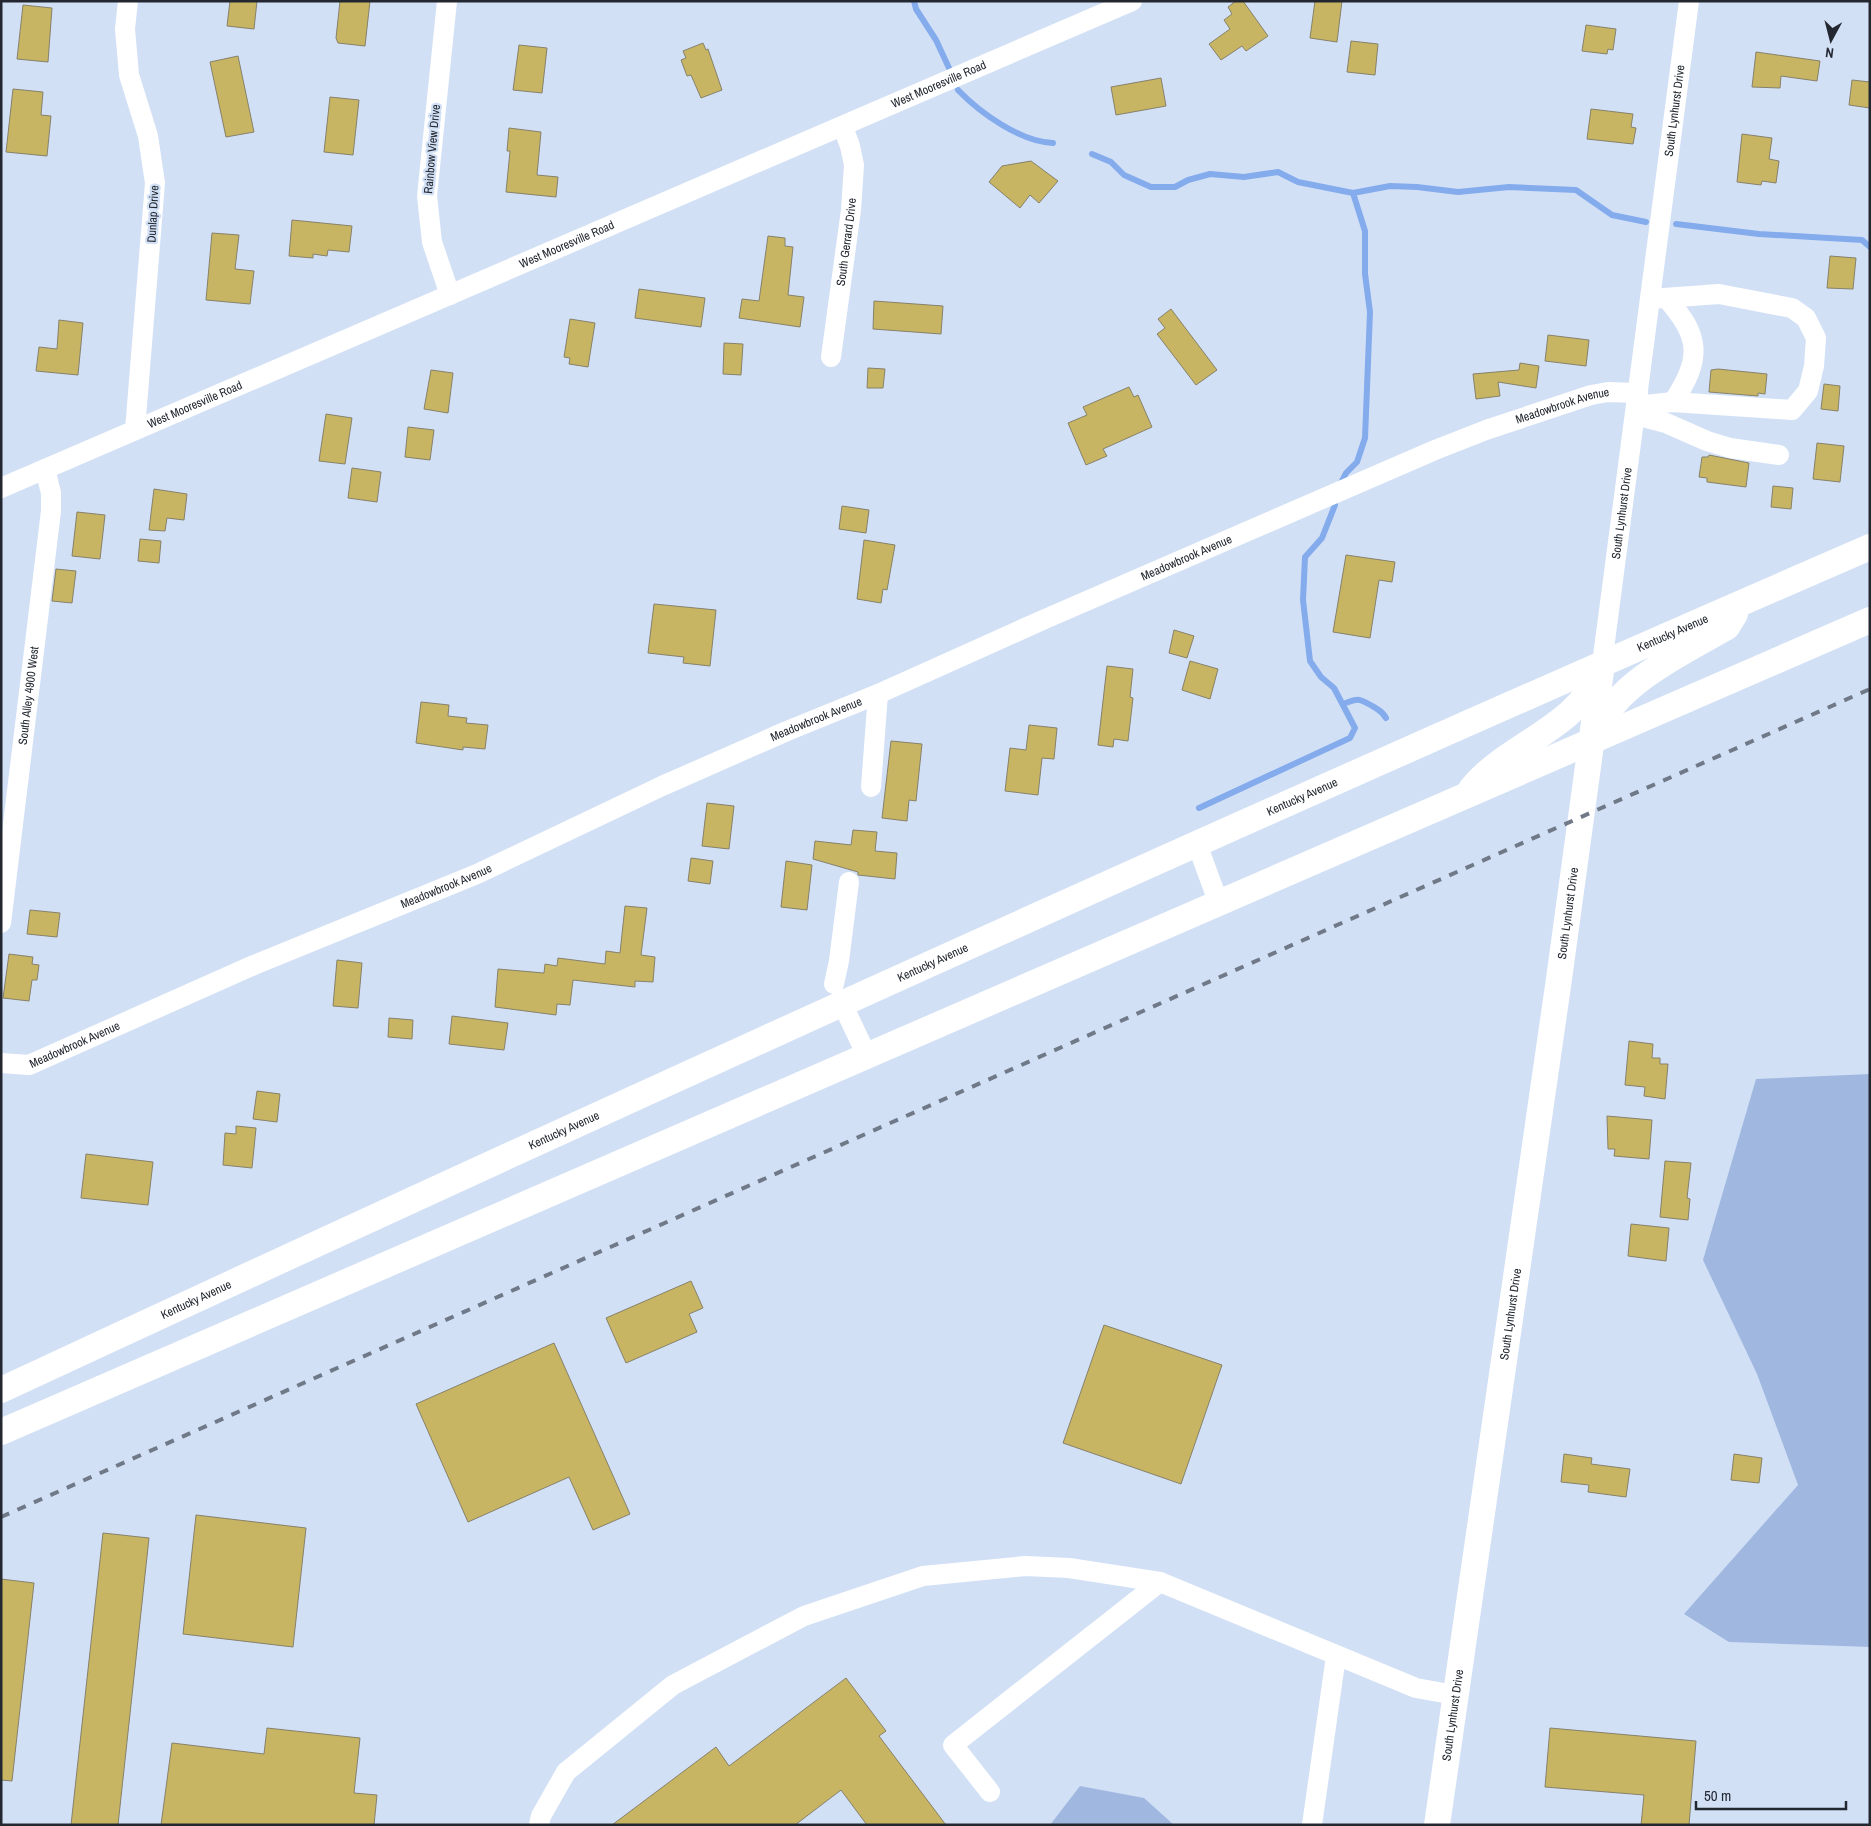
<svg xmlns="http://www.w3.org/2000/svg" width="1871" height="1826" font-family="'Archivo Narrow',sans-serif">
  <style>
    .green { fill: #a0b8e0 }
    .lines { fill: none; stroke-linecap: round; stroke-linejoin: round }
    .stream { stroke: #84abec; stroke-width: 6 }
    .building { fill: #c8b563; stroke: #86816a }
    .minor { stroke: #fff; stroke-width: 20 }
    .major { stroke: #fff; stroke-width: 26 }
    .rail { stroke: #707987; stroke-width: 4; stroke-dasharray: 9 9; stroke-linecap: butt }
    .labels { text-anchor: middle; stroke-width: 4.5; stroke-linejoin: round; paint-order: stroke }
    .street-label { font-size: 12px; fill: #232830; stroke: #d2e0f6 }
  </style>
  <rect width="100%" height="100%" fill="#d2e0f6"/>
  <path class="green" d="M1870,1074v573l-141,-5 -45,-28 114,-129 -41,-111 -54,-114 53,-181z
    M1080,1786l64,12 30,27h-124z"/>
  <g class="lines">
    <path class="stream" d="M914,1l2,8 20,31 13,28
      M958,90c22,23 63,52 95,53
      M1092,154l19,8 13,13 27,12h24l13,-7 22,-6 34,3 34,-5 20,10 55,11 37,-7 27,1 41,5 51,-5 67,3 36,25 34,7
      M1676,224l83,10 103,6 8,7
      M1340,485l6,-12 11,-11 8,-24 5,-126 -5,-38v-43l-12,-38
      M1343,704c18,-7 16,-5 31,3 6,4 8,4 12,11
      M1199,808l151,-70 5,-10 -21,-40 -13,-11 -11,-16 -7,-61 2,-43 17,-19 13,-33"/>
  </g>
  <path class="building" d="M230,1h27l-3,28 -27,-3z
    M340,1h30l-5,45 -27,-3 -2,-5z
    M1236,1h7l25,35 -22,15 -4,-5 -21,14 -12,-16 21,-15 -6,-9 8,-6 -4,-7z
    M1315,1h27l-5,41 -27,-4z
    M23,5l29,3 -4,54 -31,-3z
    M1586,25l30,4 -3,21 -5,-1 -1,5 -25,-3z
    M1351,41l27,3 -3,31 -28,-3z
    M703,43l3,7 2,-1 14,41 -21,8 -10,-23 -4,1 -6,-16 5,-2 -3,-7z
    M519,45l28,3 -5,45 -29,-3z
    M1756,52l64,9 -3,20 -36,-5 -1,12 -28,-1z
    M238,56l16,76 -28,5 -16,-75z
    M1161,78l5,28 -50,9 -5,-28z
    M1852,80l18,2v26l-21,-3z
    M13,89l30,3 -2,23 10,1 -4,40 -41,-4z
    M330,97l29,3 -6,55 -29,-3z
    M1591,109l42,5 -2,13 5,1 -3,16 -46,-5z
    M509,128l32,4 -4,43 21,2 -2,20 -50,-5 4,-41h-3z
    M1742,134l30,4 -3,21 10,2 -3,22 -14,-2 -1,4 -24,-3z
    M1031,161l27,20 -19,22 -9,-8 -10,13 -31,-26 13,-16z
    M292,220l60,6 -3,26 -21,-2 -1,6 -14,-2v4l-24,-2z
    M212,233l27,2 -4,34 19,2 -4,33 -44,-4z
    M768,236l17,2v8l8,1 -5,48 16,2 -4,30 -61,-9 3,-19 17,2z
    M1830,256l26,2 -3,31 -26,-1z
    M639,289l66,9 -4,29 -66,-9z
    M874,301l69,5 -2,28 -68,-5z
    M1171,309l46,61 -21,15 -39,-51 8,-6 -7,-9z
    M570,319l25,4 -7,44 -19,-3 1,-6 -6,-1z
    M59,320l24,3 -5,52 -42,-4 3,-24 18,2z
    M1548,335l41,5 -3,26 -41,-5z
    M724,343l19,1 -2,31 -18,-1z
    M1520,363l19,3 -3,22 -38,-6 2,14 -24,3 -3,-25 46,-4z
    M868,368l17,1 -2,19h-16z
    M1718,369l49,5 -2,20 -7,-1v3l-49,-4 2,-22z
    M431,370l22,3 -5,40 -24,-4z
    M1824,384l16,2 -2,25 -17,-2z
    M1129,387l5,10 4,-2 14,32 -49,22 4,7 -21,9 -18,-42 19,-8 -4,-8z
    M326,414l26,4 -7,46 -26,-3z
    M408,427l26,3 -4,30 -25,-3z
    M1817,443l27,3 -4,36 -27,-3z
    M1709,455l40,8 -3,24 -39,-5v-4l-8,-1 3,-20h6z
    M352,468l29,4 -4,30 -29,-4z
    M1773,486l20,2 -2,21 -20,-2z
    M154,489l33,5 -3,26 -17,-2 -2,13 -16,-1z
    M842,506l27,4 -3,23 -27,-4z
    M77,512l28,3 -5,44 -28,-3z
    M140,539l21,2 -2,22 -21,-2z
    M864,540l31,5 -8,45 -4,-1 -2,14 -24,-4z
    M1346,555l49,7 -3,20 -13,-2 -9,58 -37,-6z
    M56,569l20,2 -4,32 -20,-2z
    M654,604l62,6 -6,56 -27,-3 1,-6 -36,-4z
    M1174,630l20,6 -7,22 -18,-5z
    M1190,661l28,8 -8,30 -28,-9z
    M1107,666l26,3 -3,28 3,1 -5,43 -14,-2 -1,8 -15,-2z
    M421,702l28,3 -1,11 19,2 -1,5 22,2 -3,24 -22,-2v3l-47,-7z
    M1029,725l28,3 -3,31 -12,-1 -4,37 -33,-4 5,-43 16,2z
    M891,741l31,3 -6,57 -7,-1 -2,21 -25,-3z
    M707,803l27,3 -5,43 -27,-3z
    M853,830l24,2 -2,19 22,2 -2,26 -37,-4v-3l-45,-13 2,-18 36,4z
    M691,858l22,3 -3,23 -22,-3z
    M786,861l26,4 -5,45 -26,-3z
    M625,906l22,2 -6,47 14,2 -2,25 -18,-1v6l-62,-7 -3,25 -13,-1 -1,11 -61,-8 3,-38 46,4 1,-9 12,2 1,-8 47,6 1,-13 14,2z
    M30,910l30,3 -3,24 -30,-3z
    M9,954l24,3 -1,7 7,1 -2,15h-5l-3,21 -26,-3z
    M337,960l25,3 -4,45 -25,-2z
    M452,1016l56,7 -4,27 -55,-6z
    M389,1018l24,2 -1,19 -24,-2z
    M1629,1041l24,3 -1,14h8v6h8l-3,35 -21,-3 1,-9 -20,-2z
    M257,1091l23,3 -3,28 -24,-3z
    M1607,1116l45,4 -3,39 -35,-3 1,-7h-7z
    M236,1126l20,2 -4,40 -29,-3 2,-32 11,1z
    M86,1154l67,8 -5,43 -67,-7z
    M1665,1161l26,2 -4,35 3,1 -2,21 -28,-3z
    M1631,1224l38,4 -3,33 -38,-5z
    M691,1281l12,27 -14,6 8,18 -71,31 -20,-45z
    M1104,1325l118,40 -41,119 -118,-41z
    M554,1343l76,171 -37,16 -24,-53 -101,45 -52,-118z
    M1564,1454l28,4 -1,6 39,5 -4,28 -38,-5 1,-7 -28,-3z
    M1734,1454l28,4 -3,25 -28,-3z
    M196,1515l110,13 -13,119 -110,-13z
    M103,1533l46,5 -31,287h-47z
    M1,1579l33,4 -22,198 -11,-1z
    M846,1678l40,53 -7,5 67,89h-79l-26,-35 -46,35h-183l104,-78 13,19z
    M267,1728l93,10 -6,55 23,2 -3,30h-213l11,-82 92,11z
    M1550,1728l146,13 -7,84h-48l3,-30 -99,-8z"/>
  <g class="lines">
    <g class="minor">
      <path d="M128,1l-3,28 4,46 19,61 7,47 -20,247"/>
      <path d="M447,1l-20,195 5,46 18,53"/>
      <path d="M1666,298c35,38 36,61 7,104"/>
      <path id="s1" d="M831,357l20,-147 3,-45 -4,-19 -7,-19"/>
      <path d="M1636,406l37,-4 119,8 16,-19 6,-25 2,-28 -10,-20 -14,-10 -73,-14 -69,5"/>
      <path d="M1635,415l31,8 41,18 23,7 49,7"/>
      <path id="s2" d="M1,488l1131,-487"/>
      <path id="s3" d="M1602,664l87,-663"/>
      <path d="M871,787l7,-93"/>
      <path d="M1197,844l22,60"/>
      <path id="s4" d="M1,923l50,-412v-18l-6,-24"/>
      <path d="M834,984l5,-23 10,-79"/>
      <path d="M842,1003l25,53"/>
      <path id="s5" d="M1,1063l28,2 225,-100 223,-91 185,-88 125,-55 91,-37 167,-75 390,-169 51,-20 105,-35 17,-3 30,1"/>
      <path d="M990,1792l-37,-47 207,-163 256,106 39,7"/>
      <path d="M539,1825l2,-9 25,-44 107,-87 131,-69 119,-40 102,-10 44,2 91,14"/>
      <path d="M1312,1825l24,-169"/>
    </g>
    <g class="major">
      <path d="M1595,732c25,-51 85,-78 132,-105l8,-13"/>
      <path d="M1471,789c34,-43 106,-61 127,-115"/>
      <path id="s6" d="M1,1390c620,-288 1242,-571 1869,-843"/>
      <path d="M1,1432l1869,-812"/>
      <path id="s7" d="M1437,1825l122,-846 43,-315"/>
    </g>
    <path class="rail" d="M1,1517l1869,-828"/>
  </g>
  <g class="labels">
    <g class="street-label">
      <text dy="4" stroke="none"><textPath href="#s2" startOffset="1021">West Mooresville Road</textPath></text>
      <text dy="4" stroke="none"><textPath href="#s3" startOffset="558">South Lynhurst Drive</textPath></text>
      <text transform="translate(432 149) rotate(-85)" y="4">Rainbow View Drive</text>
      <text transform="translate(153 214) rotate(-87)" y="4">Dunlap Drive</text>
      <text dy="4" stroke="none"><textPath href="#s1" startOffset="116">South Gerrard Drive</textPath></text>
      <text dy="4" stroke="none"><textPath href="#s2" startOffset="616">West Mooresville Road</textPath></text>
      <text dy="4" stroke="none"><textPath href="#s2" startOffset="211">West Mooresville Road</textPath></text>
      <text dy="4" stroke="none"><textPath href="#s5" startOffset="1698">Meadowbrook Avenue</textPath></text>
      <text dy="4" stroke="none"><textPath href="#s3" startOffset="152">South Lynhurst Drive</textPath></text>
      <text dy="4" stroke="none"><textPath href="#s5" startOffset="1292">Meadowbrook Avenue</textPath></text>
      <text dy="4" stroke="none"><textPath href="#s6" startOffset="1835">Kentucky Avenue</textPath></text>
      <text dy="4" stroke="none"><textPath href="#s4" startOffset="229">South Alley 4900 West</textPath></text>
      <text dy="4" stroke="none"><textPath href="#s5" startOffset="888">Meadowbrook Avenue</textPath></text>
      <text dy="4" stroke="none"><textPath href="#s6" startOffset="1430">Kentucky Avenue</textPath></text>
      <text dy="4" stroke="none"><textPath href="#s5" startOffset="482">Meadowbrook Avenue</textPath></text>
      <text dy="4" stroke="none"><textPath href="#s7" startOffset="921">South Lynhurst Drive</textPath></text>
      <text dy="4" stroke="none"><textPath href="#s6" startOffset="1025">Kentucky Avenue</textPath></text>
      <text dy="4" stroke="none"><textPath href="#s5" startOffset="78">Meadowbrook Avenue</textPath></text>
      <text dy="4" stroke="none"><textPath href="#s6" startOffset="620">Kentucky Avenue</textPath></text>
      <text dy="4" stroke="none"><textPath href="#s6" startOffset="215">Kentucky Avenue</textPath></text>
      <text dy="4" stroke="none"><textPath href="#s7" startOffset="516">South Lynhurst Drive</textPath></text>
      <text dy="4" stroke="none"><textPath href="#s7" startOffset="111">South Lynhurst Drive</textPath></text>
    </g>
  </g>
  <rect width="1871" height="1826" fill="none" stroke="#232830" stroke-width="5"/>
  <g transform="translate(1831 40) rotate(187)" stroke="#d2e0f6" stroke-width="4" paint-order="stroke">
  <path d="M0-4L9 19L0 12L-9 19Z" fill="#232830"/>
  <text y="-8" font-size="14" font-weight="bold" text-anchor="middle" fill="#232830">N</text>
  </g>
  <path d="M1696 1801v8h150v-8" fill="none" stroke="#232830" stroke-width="2.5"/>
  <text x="1704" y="1801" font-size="15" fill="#232830" stroke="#d2e0f6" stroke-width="4" paint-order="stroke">50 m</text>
</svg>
